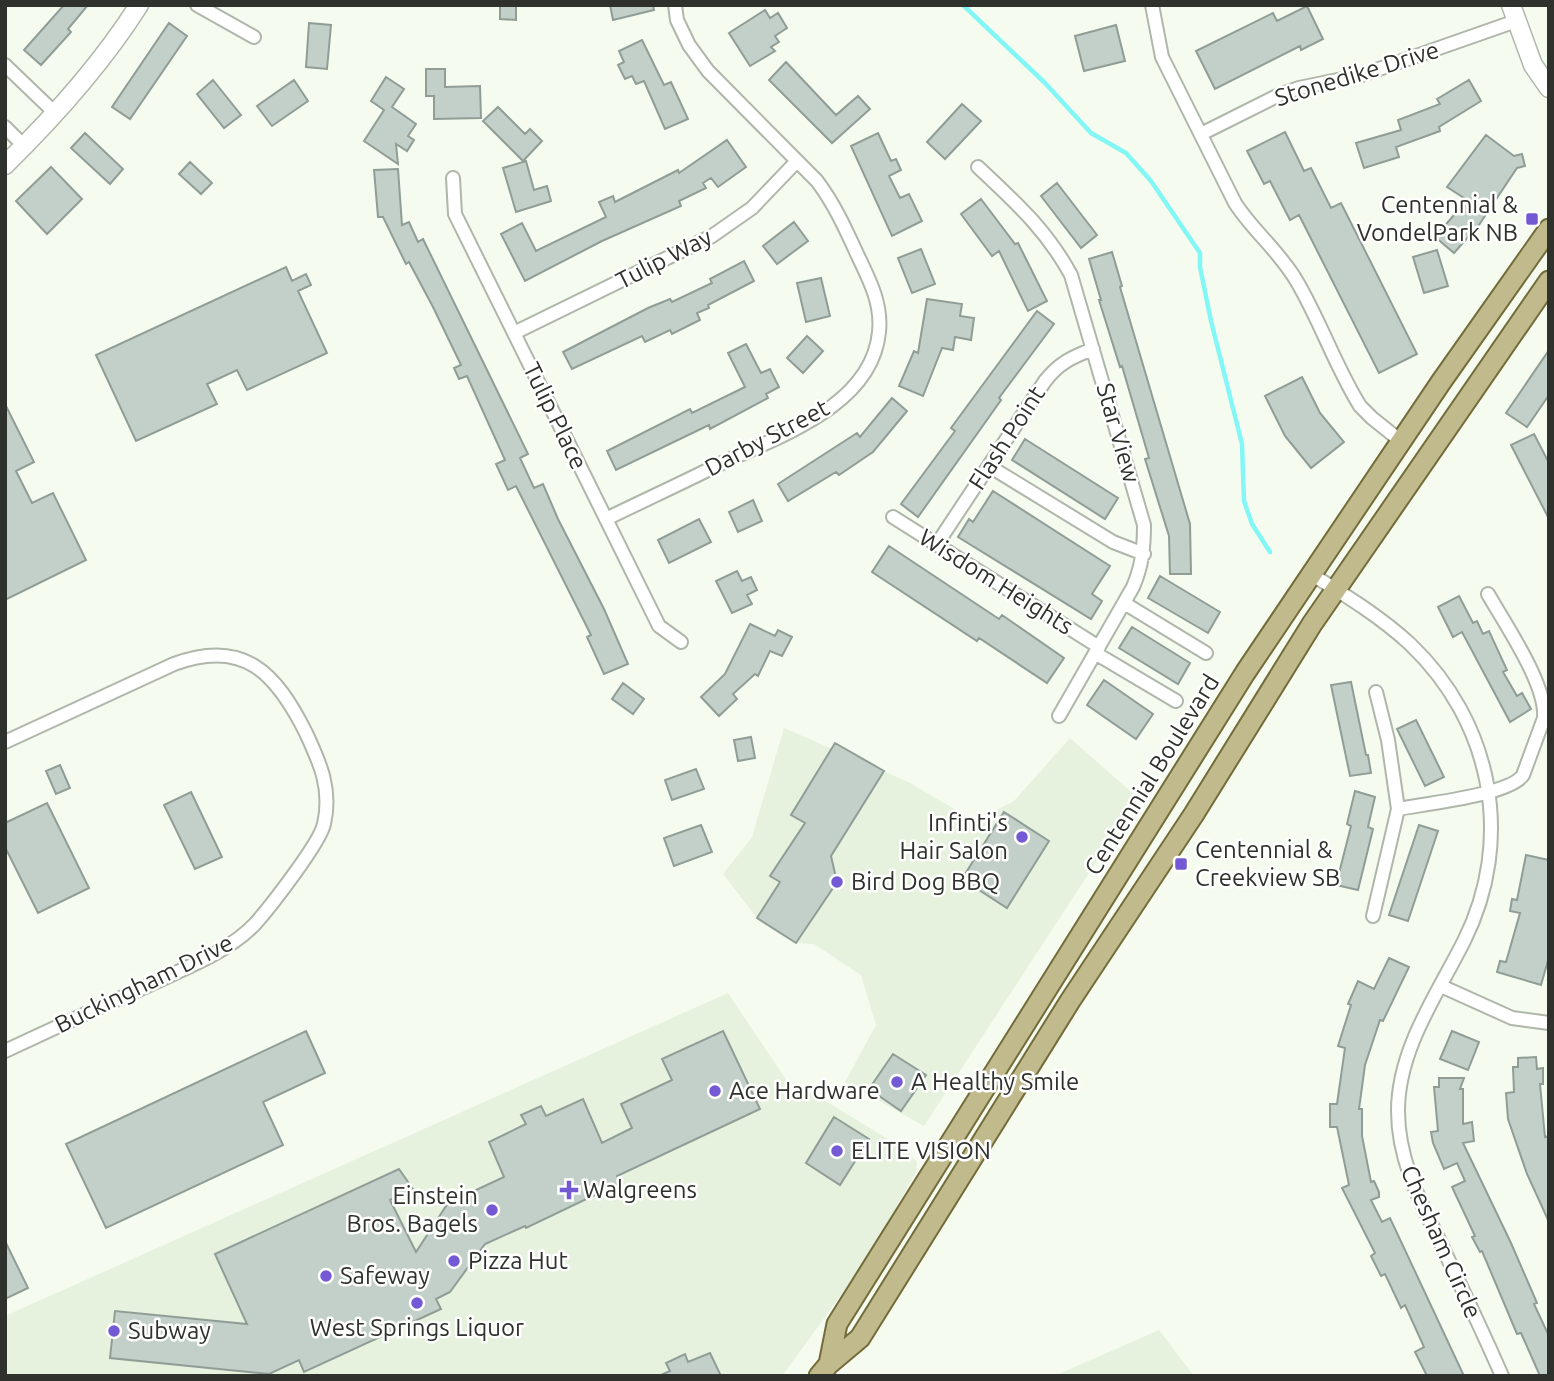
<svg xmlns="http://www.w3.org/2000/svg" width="1554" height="1381" font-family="Ubuntu,sans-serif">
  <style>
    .built { fill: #e6f1de }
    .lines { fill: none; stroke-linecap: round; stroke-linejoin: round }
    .stream { stroke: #83f7f5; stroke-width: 4.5 }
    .building { fill: #c3d0c9; stroke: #909d96; stroke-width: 2 }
    .street-casing { stroke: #afb6aa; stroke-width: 16 }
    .secondary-casing { stroke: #afb6aa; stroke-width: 21 }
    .primary-casing { stroke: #736c3a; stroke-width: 23 }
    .street { stroke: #fff; stroke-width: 12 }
    .secondary { stroke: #fff; stroke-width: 18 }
    .primary { stroke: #c1ba8d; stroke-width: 19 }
    .poi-dot { fill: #735ad4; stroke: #fff; stroke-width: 2.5 }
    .labels { text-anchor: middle; stroke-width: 5; stroke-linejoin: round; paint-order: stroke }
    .street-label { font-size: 24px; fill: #2f312d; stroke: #fff }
    .poi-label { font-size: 24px; fill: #2f312d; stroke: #fff; text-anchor: start }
  </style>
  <rect width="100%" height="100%" fill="#f5fcef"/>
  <path class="built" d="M784,728l124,54 67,39 39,-20 56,-63 68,60 -214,328 -79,-44 31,-57 -15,-50 -47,-31 -18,-1 -39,-25 -34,-44 29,-37z
    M728,993l59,88 40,21 79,48 11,12 -1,10 -46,83 -88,121h-777v-60z
    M1159,1330l35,46h-140z"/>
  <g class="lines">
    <path class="stream" d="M963,5l81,77 47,51 35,20 25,28 49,72v14l11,54 31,123 2,57 8,23 18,28"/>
  </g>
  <path class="building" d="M64,5h24l-20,24 3,3 -30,33 -17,-15z
    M500,5h16v15l-16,-1z
    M610,5h43l1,5 -41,10z
    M1307,6l16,33 -22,11 -1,-4 -85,43 -19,-38 77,-38 4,8z
    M765,10l5,8 8,-5 9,15 -12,8 4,6 -8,5 4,4 -25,15 -21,-33z
    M169,23l18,13 -57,83 -18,-12z
    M309,23l22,2 -4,44 -21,-2z
    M1116,25l9,36 -41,10 -9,-35z
    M642,40l22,45 7,-3 17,37 -23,10 -21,-48 -8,3 -4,-8 -7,3 -7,-14 6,-3 -5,-11z
    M786,62l50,53 22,-19 12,13 -38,34 -63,-63z
    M426,69h19v18l35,-1 1,32 -47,1v-23h-8z
    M386,77l18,12 -12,18 24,17 -8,12 6,4 -7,11 -11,-7 2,20 -34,-23 20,-31 -13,-9z
    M213,80l28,35 -17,13 -27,-34z
    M294,80l14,21 -36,25 -15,-20z
    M1469,80l12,21 -42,26 1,4 -44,16 3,10 -35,11 -8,-25 45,-13 -3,-10 42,-16 -3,-5z
    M962,104l19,17 -36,38 -18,-17z
    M498,107l27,27 5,-5 12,12 -19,20 -40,-40z
    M1285,132l19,39 7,-3 20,40 10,-5 76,151 -38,19 -80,-158 -9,5 -20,-39 -6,3 -17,-33z
    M85,133l38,36 -13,15 -39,-36z
    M878,133l13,28 5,-2 5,11 -12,6 11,22 9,-4 13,27 -30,15 -41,-90z
    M1486,135l28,21 8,-2 3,12 -8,2 -38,57 -25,28 -19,-16 32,-37 -20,-13z
    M727,140l19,27 -28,20 -7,-9 -8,5 3,5 -27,13 2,5 -79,35 -77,40 -24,-47 21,-11 14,28 70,-34 -7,-15 14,-6 2,6 63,-32 1,3z
    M526,161l8,29 13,-4 4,15 -35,11 -13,-44z
    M190,162l22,21 -11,11 -22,-20z
    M51,167l31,32 -35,35 -31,-33z
    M398,169l4,56 7,-3 9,20 5,-3 105,215 -8,4 14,30 9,-4 15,35 46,90 24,55 -24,10 -17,-37 4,-2 -75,-149 -8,4 -12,-26 9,-4 -38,-84 -8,3 -5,-11 7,-3 -28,-58 -24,-45 -3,2 -23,-47h-5l-4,-47z
    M1057,183l40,52 -16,13 -40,-52z
    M981,199l34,45 3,-1 29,58 -19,10 -29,-60 -7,5 -31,-42z
    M794,222l14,19 -31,23 -14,-18z
    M921,249l14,35 -23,9 -14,-35z
    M1437,250l11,36 -24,7 -11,-36z
    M1112,252l10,34 -2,1 70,237 1,50h-21l-1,-38 -24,-77 4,-1 -27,-92 -2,1 -21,-67h2l-12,-41z
    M744,261l10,20 -46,24 1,3 -12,5 3,7 -28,14 -2,-4 -25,12 -3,-6 -70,33 -9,-17 85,-44 22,-9 2,3 40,-19 -2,-4z
    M286,267l6,14 14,-7 5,11 -13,6 29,62 -80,37 -10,-20 -30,14 10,20 -81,37 -40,-86z
    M821,278l9,38 -24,6 -9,-39z
    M927,299l35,5 -2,12 14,2 -3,22 -16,-3 -2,13 -11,-2 -19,48 -24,-10 15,-35 4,2z
    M1037,311l17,13 -55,74 2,2 -83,117 -17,-13 54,-73 -4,-3z
    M807,336l16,15 -20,22 -16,-15z
    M746,344l15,29 9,-4 9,18 -13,7 2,4 -58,31 -1,-4 -93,45 -9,-19 83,-42 2,4 53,-26 -17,-34z
    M1549,350v45l-22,32 -21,-14z
    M1302,377l18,36 24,29 -33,26 -26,-32 -20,-40z
    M892,398l15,13 -34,41 -34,23 -3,-3 -48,29 -10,-17 79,-51 3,4z
    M5,404l29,58 -18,9 16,32 21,-10 33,67 -81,40z
    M1534,434l15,29v56l-38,-74z
    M1025,439l93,59 -13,21 -93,-59z
    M993,491l117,75 -18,28 10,7 -11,18 -133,-82 11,-18 4,3z
    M753,500l9,21 -24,11 -9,-20z
    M699,519l12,23 -42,21 -11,-23z
    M889,546l110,73 3,-4 62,43 -17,25 -68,-45 -2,3 -105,-69z
    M737,571l5,10 9,-4 6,13 -10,5 5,9 -20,9 -16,-32z
    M1160,576l60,36 -12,21 -60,-35z
    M1459,596l14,27 4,-2 6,13 6,-3 18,39 -4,2 14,24 5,-3 9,16 -21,13 -48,-90 -9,5 -15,-30z
    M750,624l25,12 3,-6 14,7 -10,19 -12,-5 -12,25 -3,-2 -22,20 4,5 -18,17 -18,-19 24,-23z
    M1132,627l58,36 -12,21 -59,-36z
    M1104,680l49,34 -17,25 -49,-34z
    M1351,682l15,73h2l3,18 -21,3 -19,-91z
    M623,683l21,16 -11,15 -21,-15z
    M1416,720l28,57 -19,9 -28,-57z
    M751,737l4,21 -17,3 -4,-21z
    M835,743l49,28 -53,85 6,26 -41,61 -39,-25 23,-36 -10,-6 35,-53 -14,-8z
    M60,765l10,23 -14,6 -10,-23z
    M696,769l8,20 -32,11 -7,-20z
    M1355,791l20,6 -7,30 5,2 -15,61 -22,-5 15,-59 -4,-2z
    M191,792l31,65 -27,12 -31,-64z
    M47,803l42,85 -51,25 -33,-66v-24z
    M1004,812l45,29 -42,67 -45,-29z
    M701,825l11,27 -38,14 -10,-28z
    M1419,825l19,6 -30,90 -19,-6z
    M1526,855l23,5v97l-8,28 -44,-13 3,-11 6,1 14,-49 -10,-2 2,-12 5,1z
    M1389,958l20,9 -26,54 -3,-1 -15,45 -6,44h3v27l9,46 3,-1 5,11v5l-8,3 11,22 8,-4 74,158h-37l-12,-24 9,-5 -19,-42 -4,3 -16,-34 -4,2 -10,-20 4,-3 -33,-65 7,-3 -12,-58h-7v-23h7l8,-56 -7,-2 13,-41 -3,-1 10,-23 16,8z
    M306,1031l19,42 -62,29 20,43 -177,83 -40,-84z
    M723,1031l37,78 -143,67 3,7 -94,45 -1,-2 -40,18 -35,48 -14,7 5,10 -137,63 -5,-12 -30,14 -159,-16 5,-47 132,13 -32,-70 184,-85 14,20 -23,11 26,52 32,-49 56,-26 -15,-35 37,-18 -5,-9 20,-9 5,10 37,-17 19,44 30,-15 -11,-24 51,-24 -10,-21z
    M1452,1031l27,11 -11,28 -28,-11z
    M893,1054l33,21 -25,36 -32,-22z
    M1536,1057l1,12 6,-1v16h-3l5,53 4,-1v86l-22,-48 -19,-55 -2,-26 8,-1 -1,-25h5v-9z
    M1439,1078h25l-4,11h3v35l9,-2 2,19 -11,2 48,100 26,60 -3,1 15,32v40h-9l-19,-43 -4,1 -35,-83 -2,1 -8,-15 3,-1 -23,-49 13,-6 -8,-18 -13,6 -11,-26 -2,-11 7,-1 -4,-44h5z
    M834,1117l35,22 -29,46 -34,-22z
    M5,1241l23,47 -23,11z
    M710,1353l11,23h-62l11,-5 -4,-8 19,-9 3,8z"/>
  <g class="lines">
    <defs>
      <path id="street" d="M197,5l57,32
        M1152,5l10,52 73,146c18,28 44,48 61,77 24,40 39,86 64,126l12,12 30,24
        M5,65l51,49
        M5,127l19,19
        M1201,134l78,-39 20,-7 63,-13 154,-54
        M978,167c37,35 68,62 93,108l73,250c0,23 -2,41 -11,62l-74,129
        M453,178l2,36 204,412 22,16
        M514,333l198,-97 40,-28 45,-47
        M989,466l124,76 31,12
        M893,517l206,130
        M606,519c39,-19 78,-37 116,-56 57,-27 150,-57 157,-131 3,-28 -9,-51 -21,-76 -12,-26 -23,-51 -41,-75l-109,-110 -19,-26 -12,-25 -2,-15
        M937,544l108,-163c14,-18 27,-24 48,-32
        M1311,574c34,21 70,43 99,70 82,78 105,195 54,297 -27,54 -66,108 -66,170 0,50 23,92 44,135 20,43 41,86 60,130
        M1124,603l82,50
        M1095,653l81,48
        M5,742l169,-78c70,-26 102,9 132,69 14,30 26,56 18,91 -4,19 -54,83 -69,100 -29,30 -73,45 -110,63 -47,21 -93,42 -140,64
        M1398,809c25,-5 112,-14 125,-34l21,-57c3,-33 -39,-94 -56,-124
        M1373,916l25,-107 -10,-69 -12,-48
        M1441,986l71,32 37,5"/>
      <path id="secondary" d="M1511,5l22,60 16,23
        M5,165c50,-49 96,-100 134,-160"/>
      <path id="primary" d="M829,1364l8,-40 408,-651 196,-291 108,-153
        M819,1376l10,-12 31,-26 210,-337 124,-187 118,-190 237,-343"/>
    </defs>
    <use href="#street" class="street-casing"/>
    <use href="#secondary" class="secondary-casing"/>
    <use href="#primary" class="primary-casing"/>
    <use href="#street" class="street"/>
    <use href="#secondary" class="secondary"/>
    <use href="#primary" class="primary"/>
  </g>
  <g class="poi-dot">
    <rect x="1525" y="212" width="14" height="14" rx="3.5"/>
    <circle cx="1022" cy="837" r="7"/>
    <rect x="1174" y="857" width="14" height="14" rx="3.5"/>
    <circle cx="837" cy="882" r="7"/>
    <circle cx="897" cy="1082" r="7"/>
    <circle cx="715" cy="1091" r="7"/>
    <circle cx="837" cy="1151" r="7"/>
    <path d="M565.5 1179.5h7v7h7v7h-7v7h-7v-7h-7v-7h7z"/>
    <circle cx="492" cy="1210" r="7"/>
    <circle cx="454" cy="1261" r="7"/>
    <circle cx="326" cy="1276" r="7"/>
    <circle cx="417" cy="1303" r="7"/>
    <circle cx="114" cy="1331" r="7"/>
  </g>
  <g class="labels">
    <g class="street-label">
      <text transform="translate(1357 74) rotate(-17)" y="8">Stonedike Drive</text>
      <text transform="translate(664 259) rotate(-27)" y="8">Tulip Way</text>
      <text transform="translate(555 416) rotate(64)" y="8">Tulip Place</text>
      <text transform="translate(1118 433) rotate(74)" y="8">Star View</text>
      <text transform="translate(767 438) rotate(-28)" y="8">Darby Street</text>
      <text transform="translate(1007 438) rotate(-57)" y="8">Flash Point</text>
      <text transform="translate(996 582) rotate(32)" y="8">Wisdom Heights</text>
      <text transform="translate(1152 775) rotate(-58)" y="8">Centennial Boulevard</text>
      <text transform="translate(144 984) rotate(-26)" y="8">Buckingham Drive</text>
      <text transform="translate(1441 1242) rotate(66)" y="8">Chesham Circle</text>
    </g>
    <g class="poi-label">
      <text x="1518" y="213" text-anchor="end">Centennial &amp;<tspan x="1518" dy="28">VondelPark NB</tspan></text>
      <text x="1008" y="831" text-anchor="end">Infinti's<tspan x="1008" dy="28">Hair Salon</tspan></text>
      <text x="1195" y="858">Centennial &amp;<tspan x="1195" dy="28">Creekview SB</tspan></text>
      <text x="851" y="890">Bird Dog BBQ</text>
      <text x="911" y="1090">A Healthy Smile</text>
      <text x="729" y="1099">Ace Hardware</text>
      <text x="851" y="1159">ELITE VISION</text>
      <text x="583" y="1198">Walgreens</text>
      <text x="478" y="1204" text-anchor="end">Einstein<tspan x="478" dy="28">Bros. Bagels</tspan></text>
      <text x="468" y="1269">Pizza Hut</text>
      <text x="340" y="1284">Safeway</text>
      <text x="417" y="1336" text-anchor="middle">West Springs Liquor</text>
      <text x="128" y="1339">Subway</text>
    </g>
  </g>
  <rect width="1554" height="1381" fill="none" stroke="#2f312d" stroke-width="14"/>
</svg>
